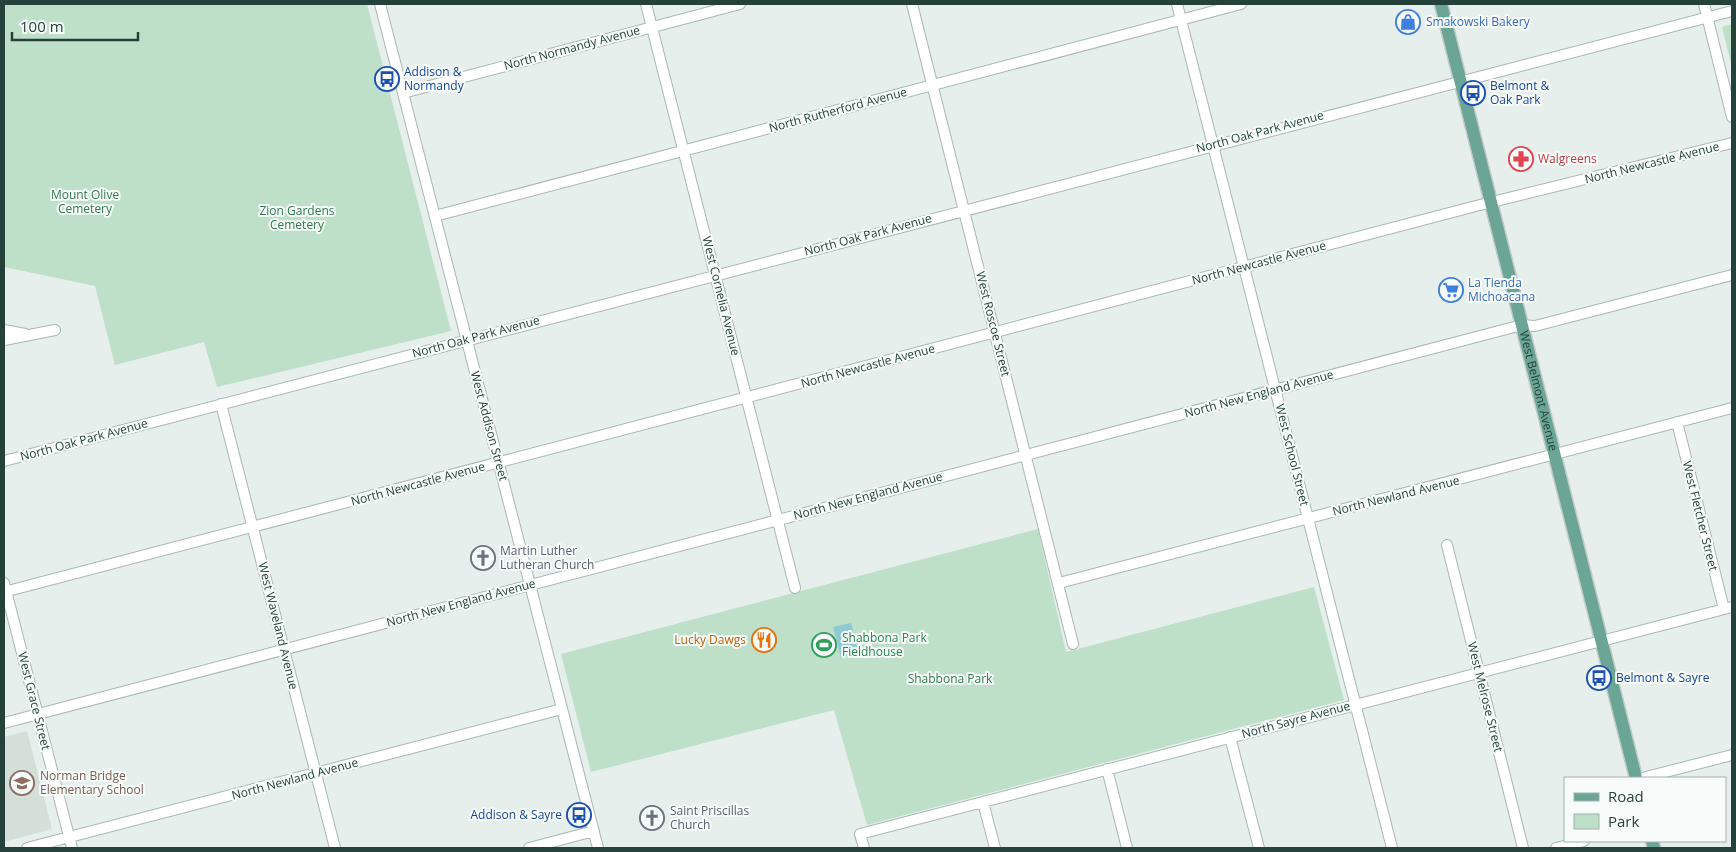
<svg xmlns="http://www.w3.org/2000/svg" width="1736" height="852" font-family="'Open Sans',sans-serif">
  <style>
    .built { fill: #d4dfda }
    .green { fill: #bfe0c8 }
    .water { fill: #8ec9d4 }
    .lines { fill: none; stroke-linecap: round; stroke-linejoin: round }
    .minor-casing { stroke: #a8b8b2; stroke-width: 12 }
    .major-casing { stroke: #c2cac8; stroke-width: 15 }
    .minor { stroke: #fff; stroke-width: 10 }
    .major { stroke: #6aa596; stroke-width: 12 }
    .labels { text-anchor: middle; stroke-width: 4; stroke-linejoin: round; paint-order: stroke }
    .shop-label { font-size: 12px; fill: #366cbe; stroke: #f7fbf9; text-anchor: start }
    .street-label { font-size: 12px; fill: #24423a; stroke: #f7fbf9 }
    .transit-label { font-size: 12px; fill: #164399; stroke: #f7fbf9; text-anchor: start }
    .health-label { font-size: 12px; fill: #be3a42; stroke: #f7fbf9; text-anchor: start }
    .park-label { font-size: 12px; fill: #2d7a4b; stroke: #f7fbf9 }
    .worship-label { font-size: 12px; fill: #5b616d; stroke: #f7fbf9; text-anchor: start }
    .leisure-label { font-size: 12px; fill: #27864d; stroke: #f7fbf9; text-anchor: start }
    .food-label { font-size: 12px; fill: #c56008; stroke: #f7fbf9; text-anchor: end }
    .education-label { font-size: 12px; fill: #785e54; stroke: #f7fbf9; text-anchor: start }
  </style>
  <rect width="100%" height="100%" fill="#e6efeb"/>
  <path class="built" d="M27,731l25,98 -48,13v-105z"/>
  <path class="green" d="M4,4h363l84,327 -234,56 -13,-45 -89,23 -20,-79 -91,-19z
    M1732,24v44l-10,-41z
    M1038,529l28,123 248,-65 30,113 -477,125 -33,-115 -243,62 -30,-118z"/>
  <path class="water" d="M851,623l8,30 -18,5 -8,-31z"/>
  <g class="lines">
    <defs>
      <path id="minor" d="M380,4l218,844
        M646,4l149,584
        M912,4l161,640
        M1177,4l215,844
        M1704,4l28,113
        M403,93l337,-89
        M435,216l806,-212
        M4,330l21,4
        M4,340l51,-10
        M221,404l114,444
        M1677,422l47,187
        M4,461l1728,-450
        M1447,545l76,303
        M4,583l68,265
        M1059,583l673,-175
        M4,592l1472,-386 256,-63
        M4,723l1518,-398 13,1 197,-51
        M1230,737l29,111
        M1107,769l20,79
        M1642,778l90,-23
        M983,802l12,46
        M27,848l535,-139
        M529,848l65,-17
        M864,848l-4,-14 872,-227
        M1556,848l28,-7"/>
      <g id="major">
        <path id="s1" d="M1441,4l195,774"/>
        <path d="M1652,841l2,7"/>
      </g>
    </defs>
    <use href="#minor" class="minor-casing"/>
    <use href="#major" class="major-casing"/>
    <use href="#minor" class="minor"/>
    <use href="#major" class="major"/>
  </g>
  <defs>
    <symbol id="shop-ring" viewBox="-11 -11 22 22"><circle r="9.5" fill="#f7fbf9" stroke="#3f7fe0" stroke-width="1.5"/><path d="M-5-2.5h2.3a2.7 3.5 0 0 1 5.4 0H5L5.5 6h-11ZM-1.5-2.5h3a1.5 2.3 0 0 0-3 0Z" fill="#3f7fe0"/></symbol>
    <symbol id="bus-ring" viewBox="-11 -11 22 22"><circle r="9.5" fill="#f7fbf9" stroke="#1a4fb4" stroke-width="1.5"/><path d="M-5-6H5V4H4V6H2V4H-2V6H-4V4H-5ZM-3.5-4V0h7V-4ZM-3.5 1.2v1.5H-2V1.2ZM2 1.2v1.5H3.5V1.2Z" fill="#1a4fb4"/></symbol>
    <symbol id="pharmacy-ring" viewBox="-11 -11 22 22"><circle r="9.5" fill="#f7fbf9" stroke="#e0444e" stroke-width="1.5"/><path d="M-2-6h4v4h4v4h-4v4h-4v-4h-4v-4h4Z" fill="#e0444e"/></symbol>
    <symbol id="supermarket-ring" viewBox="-11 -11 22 22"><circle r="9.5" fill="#f7fbf9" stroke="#3f7fe0" stroke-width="1.5"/><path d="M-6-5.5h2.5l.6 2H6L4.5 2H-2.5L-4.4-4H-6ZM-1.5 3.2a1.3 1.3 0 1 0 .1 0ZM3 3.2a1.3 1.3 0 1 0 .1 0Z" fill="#3f7fe0"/></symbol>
    <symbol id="church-ring" viewBox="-11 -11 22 22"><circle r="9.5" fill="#f7fbf9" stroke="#6b7280" stroke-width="1.5"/><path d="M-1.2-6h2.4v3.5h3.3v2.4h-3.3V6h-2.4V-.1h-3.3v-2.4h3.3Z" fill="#6b7280"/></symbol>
    <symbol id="restaurant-ring" viewBox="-11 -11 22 22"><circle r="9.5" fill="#f7fbf9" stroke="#e8710a" stroke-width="1.5"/><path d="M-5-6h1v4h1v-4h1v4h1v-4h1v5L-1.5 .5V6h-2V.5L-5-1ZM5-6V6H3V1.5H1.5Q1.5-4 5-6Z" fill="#e8710a"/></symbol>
    <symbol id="stadium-ring" viewBox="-11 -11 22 22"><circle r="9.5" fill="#f7fbf9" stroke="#2e9e5b" stroke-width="1.5"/><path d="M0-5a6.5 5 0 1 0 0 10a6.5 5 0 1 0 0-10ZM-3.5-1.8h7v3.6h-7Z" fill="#2e9e5b"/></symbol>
    <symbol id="school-ring" viewBox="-11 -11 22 22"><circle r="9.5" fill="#f7fbf9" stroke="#8d6e63" stroke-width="1.5"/><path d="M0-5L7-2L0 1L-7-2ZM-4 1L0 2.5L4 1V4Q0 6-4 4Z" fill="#8d6e63"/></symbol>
  </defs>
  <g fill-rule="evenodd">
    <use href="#shop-ring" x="1394" y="8" width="28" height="28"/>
    <use href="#bus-ring" x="373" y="65" width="28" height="28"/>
    <use href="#bus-ring" x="1459" y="79" width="28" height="28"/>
    <use href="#pharmacy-ring" x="1507" y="145" width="28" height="28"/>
    <use href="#supermarket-ring" x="1437" y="276" width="28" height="28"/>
    <use href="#church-ring" x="469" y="544" width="28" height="28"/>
    <use href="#restaurant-ring" x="750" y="626" width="28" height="28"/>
    <use href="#stadium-ring" x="810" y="631" width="28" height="28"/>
    <use href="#bus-ring" x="1585" y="664" width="28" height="28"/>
    <use href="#school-ring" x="8" y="769" width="28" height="28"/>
    <use href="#bus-ring" x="565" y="801" width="28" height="28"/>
    <use href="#church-ring" x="638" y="804" width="28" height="28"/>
  </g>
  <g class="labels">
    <g class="shop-label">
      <text x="1426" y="26">Smakowski Bakery</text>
      <text x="1468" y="287">La Tienda<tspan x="1468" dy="14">Michoacana</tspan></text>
    </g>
    <g class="street-label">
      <text transform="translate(572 48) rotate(-15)" y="4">North Normandy Avenue</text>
      <text transform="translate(838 110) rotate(-15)" y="4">North Rutherford Avenue</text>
      <text transform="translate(1260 132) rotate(-15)" y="4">North Oak Park Avenue</text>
      <text transform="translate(1652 163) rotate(-14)" y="4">North Newcastle Avenue</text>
      <text transform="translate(868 235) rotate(-15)" y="4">North Oak Park Avenue</text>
      <text transform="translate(1259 263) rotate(-15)" y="4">North Newcastle Avenue</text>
      <text transform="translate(721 296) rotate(76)" y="4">West Cornelia Avenue</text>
      <text transform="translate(993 324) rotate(76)" y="4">West Roscoe Street</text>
      <text transform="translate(476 337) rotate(-15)" y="4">North Oak Park Avenue</text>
      <text transform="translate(868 366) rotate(-15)" y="4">North Newcastle Avenue</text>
      <text dy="4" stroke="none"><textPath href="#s1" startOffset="399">West Belmont Avenue</textPath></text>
      <text transform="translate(1259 394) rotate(-15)" y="4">North New England Avenue</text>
      <text transform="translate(489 426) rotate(75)" y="4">West Addison Street</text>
      <text transform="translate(84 440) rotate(-15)" y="4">North Oak Park Avenue</text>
      <text transform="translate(1292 455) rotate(76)" y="4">West School Street</text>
      <text transform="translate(418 484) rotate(-15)" y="4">North Newcastle Avenue</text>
      <text transform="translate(868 496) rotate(-15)" y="4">North New England Avenue</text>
      <text transform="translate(1396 496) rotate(-14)" y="4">North Newland Avenue</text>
      <text transform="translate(1700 516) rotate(76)" y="4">West Fletcher Street</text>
      <text transform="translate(461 603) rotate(-15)" y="4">North New England Avenue</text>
      <text transform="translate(278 626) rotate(76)" y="4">West Waveland Avenue</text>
      <text transform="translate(1485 697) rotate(76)" y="4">West Melrose Street</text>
      <text transform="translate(34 701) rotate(76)" y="4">West Grace Street</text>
      <text transform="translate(1296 720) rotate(-15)" y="4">North Sayre Avenue</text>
      <text transform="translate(295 779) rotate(-15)" y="4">North Newland Avenue</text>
    </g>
    <g class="transit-label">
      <text x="404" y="76">Addison &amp;<tspan x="404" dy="14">Normandy</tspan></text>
      <text x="1490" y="90">Belmont &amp;<tspan x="1490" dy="14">Oak Park</tspan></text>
      <text x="1616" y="682">Belmont &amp; Sayre</text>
      <text x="562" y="819" text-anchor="end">Addison &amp; Sayre</text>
    </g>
    <g class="health-label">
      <text x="1538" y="163">Walgreens</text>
    </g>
    <g class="park-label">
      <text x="85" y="199">Mount Olive<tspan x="85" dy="14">Cemetery</tspan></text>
      <text x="297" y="215">Zion Gardens<tspan x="297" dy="14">Cemetery</tspan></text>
      <text x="950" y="683">Shabbona Park</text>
    </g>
    <g class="worship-label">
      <text x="500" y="555">Martin Luther<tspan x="500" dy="14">Lutheran Church</tspan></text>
      <text x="670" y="815">Saint Priscillas<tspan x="670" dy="14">Church</tspan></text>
    </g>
    <g class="leisure-label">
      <text x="842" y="642">Shabbona Park<tspan x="842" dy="14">Fieldhouse</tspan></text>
    </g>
    <g class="food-label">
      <text x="746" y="644">Lucky Dawgs</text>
    </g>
    <g class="education-label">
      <text x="40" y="780">Norman Bridge<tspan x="40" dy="14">Elementary School</tspan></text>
    </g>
  </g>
  <rect width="1736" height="852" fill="none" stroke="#24423a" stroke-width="10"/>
  <rect x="1564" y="777" width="162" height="65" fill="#f7fbf9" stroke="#a3b1ad"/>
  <rect x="1574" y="793" width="25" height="8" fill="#6aa596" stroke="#a3b1ad"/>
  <text x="1608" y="802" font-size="15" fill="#24423a">Road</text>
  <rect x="1574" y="814" width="25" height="15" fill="#bfe0c8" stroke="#a3b1ad"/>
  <text x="1608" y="827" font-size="15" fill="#24423a">Park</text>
  <path d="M12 32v8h126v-8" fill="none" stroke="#24423a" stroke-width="2.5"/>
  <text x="20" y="32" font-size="15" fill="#24423a" stroke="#f7fbf9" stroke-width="4" paint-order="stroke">100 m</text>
</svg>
